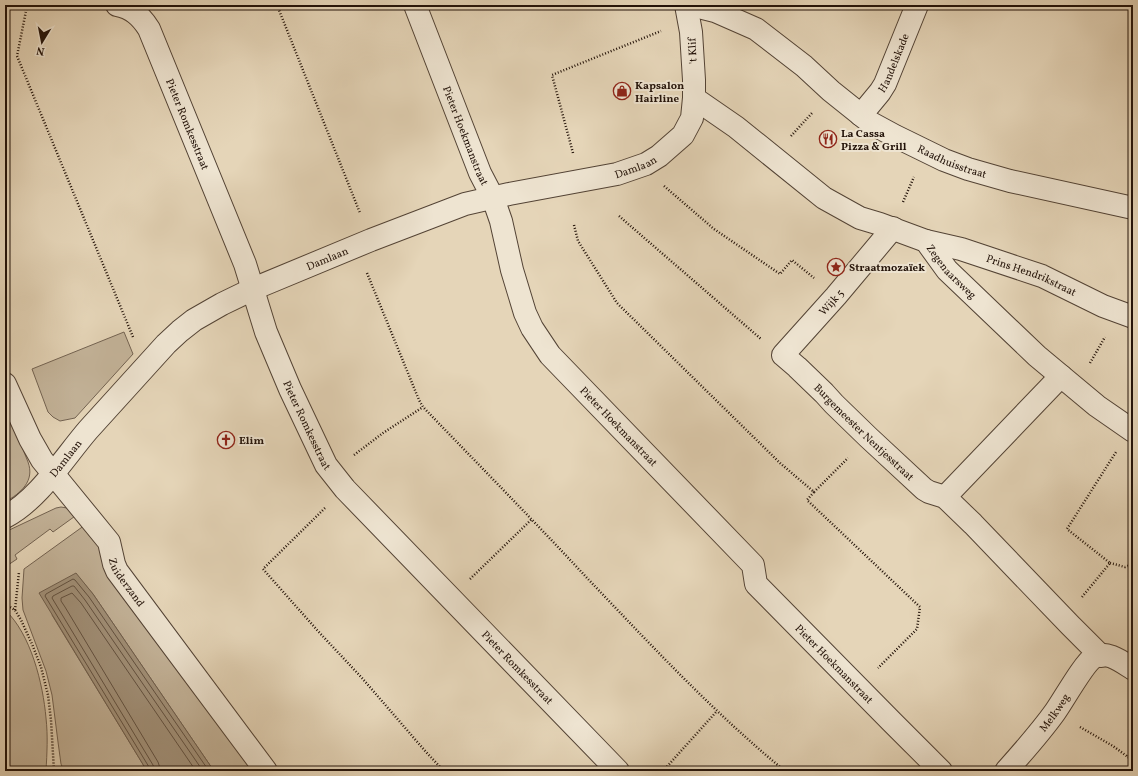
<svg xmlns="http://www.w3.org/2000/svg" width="1138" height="776" font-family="Vollkorn,serif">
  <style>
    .green { fill: #c4b49a; stroke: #736352 }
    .water { fill: #a3937c; stroke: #6f5f4e }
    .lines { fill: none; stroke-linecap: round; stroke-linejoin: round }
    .shore { stroke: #625242; stroke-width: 1 }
    .minor-casing { stroke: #534335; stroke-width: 24 }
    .path { stroke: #221209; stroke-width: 2.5; stroke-dasharray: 1 2; stroke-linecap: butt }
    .minor { stroke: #eee4d1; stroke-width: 22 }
    .labels { text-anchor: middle; stroke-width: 4; stroke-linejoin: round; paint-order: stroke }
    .street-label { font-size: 11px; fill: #221209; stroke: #eee4d1 }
    .poi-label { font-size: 11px; font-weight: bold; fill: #221209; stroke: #eee4d1; text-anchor: start }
  </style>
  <rect width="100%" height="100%" fill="#e5d5b8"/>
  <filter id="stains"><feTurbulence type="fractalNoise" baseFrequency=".005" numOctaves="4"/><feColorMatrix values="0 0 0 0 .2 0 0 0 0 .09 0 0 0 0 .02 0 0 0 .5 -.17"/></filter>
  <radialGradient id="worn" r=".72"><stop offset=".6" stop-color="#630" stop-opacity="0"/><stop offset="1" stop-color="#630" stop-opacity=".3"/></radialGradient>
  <path class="green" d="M124,332l9,22 -58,64 -15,3 -7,-4 -5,-5 -16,-43z
    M5,404l23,58c7,19 -7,31 -23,40z
    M61,507l6,1 11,6 -25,18 -3,-3 -35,26 2,4 -12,8v-35l51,-24z
    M85,525l172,246h-43l-121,-177 -17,-20 -24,41 95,156h-83l-3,-7 -3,-22 -6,-47 -6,-24 -23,-61 -1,-12 2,-29z
    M5,610c26,24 38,74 41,108 2,18 1,35 0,53h-41z"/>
  <path class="water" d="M76,573l17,21 121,177h-67l-108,-178z"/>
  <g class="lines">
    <path class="shore" d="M150,771l-1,-4 -104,-171 1,-2 27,-15 2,1 14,17 120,174
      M155,771l-2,-6 -101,-167 1,-2 19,-10h2l11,14 118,171
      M161,771l-3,-9 -93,-155 -4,-6v-3l11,-5 9,10 115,168"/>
    <defs>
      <g id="minor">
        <path id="s1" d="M117,5c15,3 24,11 32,24l96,235 21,68 24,57 36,76 19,24 273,282"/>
        <path id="s2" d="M415,5l65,168 13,25 8,23 11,49 13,43 7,15 18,27 203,210 3,19 136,138 49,49"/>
        <path id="s3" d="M691,5l24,6 41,18 48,37 27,25 40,32 24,13 49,24 24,9 42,12 123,27"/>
        <path id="s4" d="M694,98l42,29 88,71 36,20 20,6 46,17 21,29 90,86 60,50 36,25"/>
        <path id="s5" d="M861,115l19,-23 5,-8 32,-79"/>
        <path id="s6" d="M893,228l-57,68 -53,59 14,12 27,26 10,11 34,33 56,52 5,3 16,5 28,27 97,101 31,31"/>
        <path id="s7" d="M926,241l35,8 81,27 61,30 30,11"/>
        <path id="s8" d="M5,384l25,55 12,21 67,82 5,22 3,7 149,200"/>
        <path d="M945,497l116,-121"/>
        <path id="s9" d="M5,517c33,-17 59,-59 83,-87 26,-29 52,-57 78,-86l14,-13 14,-11 28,-16 31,-15 118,-49 94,-36 44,-10 108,-20 29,-10 13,-8 24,-21 9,-17 2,-20v-18l-3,-48 -5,-27"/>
        <path id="s10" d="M1006,771c17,-19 34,-38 49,-59 8,-11 29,-49 39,-55 13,-7 28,5 39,12"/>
      </g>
    </defs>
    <use href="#minor" class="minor-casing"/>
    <path class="path" d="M277,5l83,208
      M27,6l-10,50 116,281
      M791,136l21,-23
      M573,153l-21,-78 109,-44
      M664,186l50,43 66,45 12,-14 22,18
      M903,202l11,-25
      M619,216l142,123
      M574,225l4,16 39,62 163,160 34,29 -7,8 113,107 -3,22 -39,39
      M367,273l52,127 4,7c55,57 111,114 165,172 63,66 126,134 197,192
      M1090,363l15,-26
      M354,455l29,-22 40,-26
      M814,492l34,-34
      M325,508l-62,61 54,61 45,48 64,74 18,19
      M1110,563l15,4 8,-3
      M470,579l62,-60
      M1082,597l28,-34 -43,-34 49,-77
      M5,604l10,6 6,10 11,24 9,23 7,28 3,25 3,51
      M15,610l4,-38
      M1130,617l3,-5
      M1080,727l33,19 15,11 5,-7
      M1128,757l5,4
      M663,771l54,-60"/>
    <use href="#minor" class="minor"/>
  </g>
  <defs>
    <symbol id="shop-ring" viewBox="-11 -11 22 22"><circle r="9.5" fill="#eee4d1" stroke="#8f2418" stroke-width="1.5"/><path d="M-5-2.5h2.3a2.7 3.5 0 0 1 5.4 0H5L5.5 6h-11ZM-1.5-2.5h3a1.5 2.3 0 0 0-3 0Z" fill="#8f2418"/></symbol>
    <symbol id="restaurant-ring" viewBox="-11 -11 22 22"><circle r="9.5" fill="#eee4d1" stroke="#8f2418" stroke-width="1.5"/><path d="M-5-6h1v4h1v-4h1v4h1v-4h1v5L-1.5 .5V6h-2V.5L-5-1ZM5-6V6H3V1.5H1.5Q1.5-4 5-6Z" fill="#8f2418"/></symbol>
    <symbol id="sight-ring" viewBox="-11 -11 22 22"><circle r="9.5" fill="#eee4d1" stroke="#8f2418" stroke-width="1.5"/><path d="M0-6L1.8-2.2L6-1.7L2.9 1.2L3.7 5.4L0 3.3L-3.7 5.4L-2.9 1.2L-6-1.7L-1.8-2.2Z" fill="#8f2418"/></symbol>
    <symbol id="church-ring" viewBox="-11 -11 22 22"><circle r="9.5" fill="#eee4d1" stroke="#8f2418" stroke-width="1.5"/><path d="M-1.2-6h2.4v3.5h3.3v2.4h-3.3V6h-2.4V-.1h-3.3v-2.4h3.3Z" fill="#8f2418"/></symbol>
  </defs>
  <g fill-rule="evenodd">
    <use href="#shop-ring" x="612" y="81" width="20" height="20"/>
    <use href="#restaurant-ring" x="818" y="129" width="20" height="20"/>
    <use href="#sight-ring" x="826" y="257" width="20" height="20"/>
    <use href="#church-ring" x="216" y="430" width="20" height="20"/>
  </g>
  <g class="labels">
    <g class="street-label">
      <text transform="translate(692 51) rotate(-93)" y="4">'t Klif</text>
      <text dy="4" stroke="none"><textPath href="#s5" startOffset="62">Handelskade</textPath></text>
      <text dy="4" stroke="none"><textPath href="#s1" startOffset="144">Pieter Romkesstraat</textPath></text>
      <text dy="4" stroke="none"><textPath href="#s2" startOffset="140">Pieter Hoekmanstraat</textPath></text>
      <text dy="4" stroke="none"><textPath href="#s3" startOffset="308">Raadhuisstraat</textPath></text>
      <text dy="4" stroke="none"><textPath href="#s9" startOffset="744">Damlaan</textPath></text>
      <text dy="4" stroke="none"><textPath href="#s9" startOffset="421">Damlaan</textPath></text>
      <text dy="4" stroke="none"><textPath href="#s4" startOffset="315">Zegenaarsweg</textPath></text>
      <text dy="4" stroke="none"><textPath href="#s7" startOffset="111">Prins Hendrikstraat</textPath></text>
      <text transform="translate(831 302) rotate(-48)" y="4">Wijk 5</text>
      <text dy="4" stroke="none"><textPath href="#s1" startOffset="468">Pieter Romkesstraat</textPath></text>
      <text dy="4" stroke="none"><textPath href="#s2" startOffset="476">Pieter Hoekmanstraat</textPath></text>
      <text dy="4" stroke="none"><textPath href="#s6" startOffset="280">Burgemeester Nentjesstraat</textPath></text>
      <text dy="4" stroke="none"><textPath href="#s9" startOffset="85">Damlaan</textPath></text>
      <text dy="4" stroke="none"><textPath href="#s8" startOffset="235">Zuiderzand</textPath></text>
      <text dy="4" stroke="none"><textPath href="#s2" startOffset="800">Pieter Hoekmanstraat</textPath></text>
      <text dy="4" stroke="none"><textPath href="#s1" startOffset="791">Pieter Romkesstraat</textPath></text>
      <text dy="4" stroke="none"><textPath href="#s10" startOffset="76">Melkweg</textPath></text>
    </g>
    <g class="poi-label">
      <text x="635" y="89">Kapsalon<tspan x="635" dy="13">Hairline</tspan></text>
      <text x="841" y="137">La Cassa<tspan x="841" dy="13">Pizza &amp; Grill</tspan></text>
      <text x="849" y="271">Straatmozaïek</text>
      <text x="239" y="444">Elim</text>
    </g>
  </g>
  <rect width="1138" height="776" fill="none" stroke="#e5d5b8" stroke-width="20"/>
  <rect x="6" y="6" width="1126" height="764" fill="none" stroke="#221209" stroke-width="2"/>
  <rect x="10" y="10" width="1118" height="756" fill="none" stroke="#221209"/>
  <g transform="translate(42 42) rotate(190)" stroke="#eee4d1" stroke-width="3" paint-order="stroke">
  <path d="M0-3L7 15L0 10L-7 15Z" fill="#221209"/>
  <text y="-6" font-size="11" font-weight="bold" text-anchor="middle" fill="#221209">N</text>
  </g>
  <rect width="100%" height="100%" filter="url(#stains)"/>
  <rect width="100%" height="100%" fill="url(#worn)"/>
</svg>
